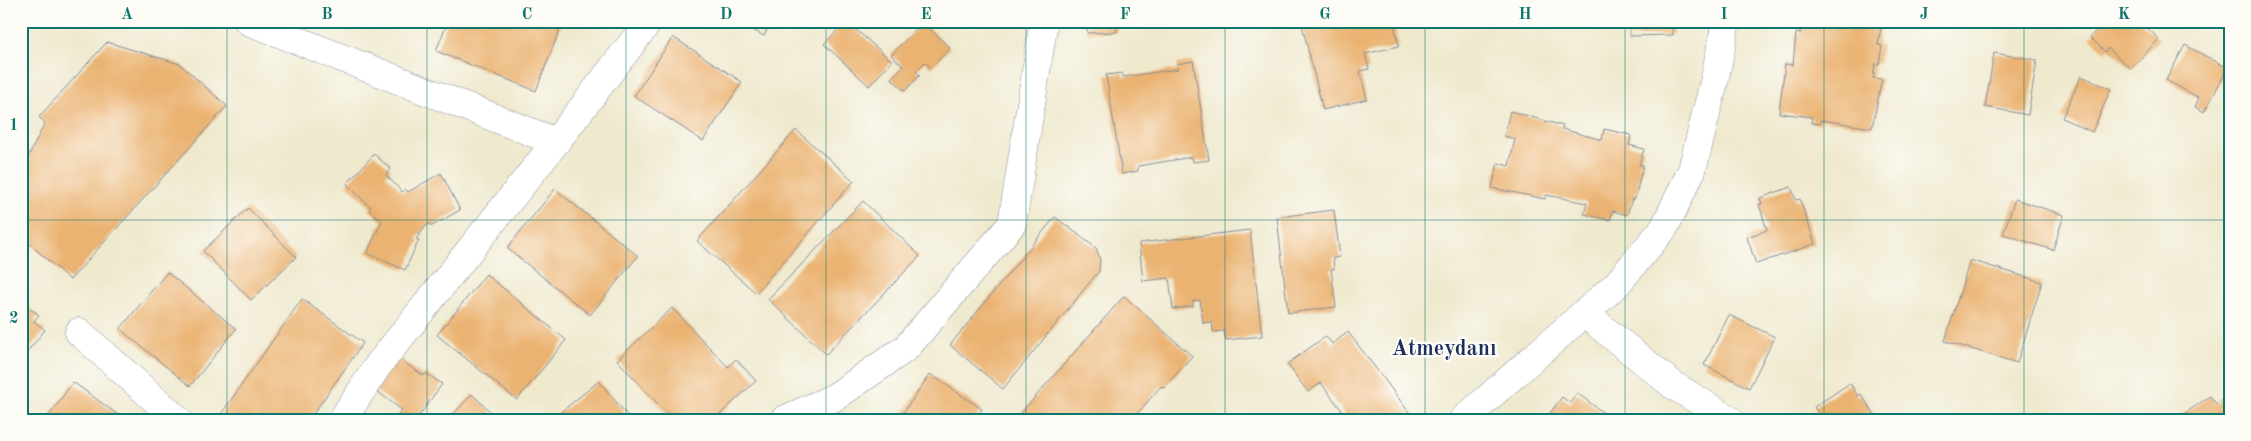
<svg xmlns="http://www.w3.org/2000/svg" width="2251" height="441" font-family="'Old Standard TT',serif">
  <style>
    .building { fill: #ebb372 }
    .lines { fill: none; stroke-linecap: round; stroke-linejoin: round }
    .minor-casing { stroke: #858c96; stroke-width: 29 }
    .minor { stroke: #fff; stroke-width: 28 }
    .grid { fill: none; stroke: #0f766e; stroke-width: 1; stroke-opacity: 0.55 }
    .labels { text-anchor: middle; stroke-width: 5; stroke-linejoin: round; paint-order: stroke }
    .district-label { font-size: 22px; font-weight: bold; fill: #1b2f5e; stroke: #fdfcf7 }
    .neatline { fill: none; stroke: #0f766e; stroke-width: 2 }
    .grid-label { font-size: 16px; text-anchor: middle; font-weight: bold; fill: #0f766e }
  </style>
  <rect width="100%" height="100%" fill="#fdfcf7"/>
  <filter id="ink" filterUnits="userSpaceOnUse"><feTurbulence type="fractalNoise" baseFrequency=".02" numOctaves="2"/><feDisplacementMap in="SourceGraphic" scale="10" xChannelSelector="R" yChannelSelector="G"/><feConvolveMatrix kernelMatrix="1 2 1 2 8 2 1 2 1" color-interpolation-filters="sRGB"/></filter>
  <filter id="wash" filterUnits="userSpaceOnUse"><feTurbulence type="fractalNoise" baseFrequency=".0096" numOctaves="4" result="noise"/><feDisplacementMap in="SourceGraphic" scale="20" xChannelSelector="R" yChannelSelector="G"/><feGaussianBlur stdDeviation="1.12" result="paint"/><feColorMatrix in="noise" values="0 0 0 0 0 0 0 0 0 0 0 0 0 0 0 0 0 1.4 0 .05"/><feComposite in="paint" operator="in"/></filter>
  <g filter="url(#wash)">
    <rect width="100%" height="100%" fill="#efe9ce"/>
    <g id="blocks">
      <path class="building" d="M448,21h115l-27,70 -100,-40z
        M735,21h36l-7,15z
        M846,21l46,40 -23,25 -45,-42z
        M1087,21h30v11l-30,1z
        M1316,21h77l6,25 -34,8 4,15 -9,2 7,28 -44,11 -21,-85z
        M1539,21h133l1,14 -43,1v-13l-91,5z
        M1802,21h80l-4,24 4,1 -3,18h-4l-2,14 9,1 -10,49 -51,-8 -1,4 -9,-1 1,-6 -33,-4 6,-49 8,1 3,-32 4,1z
        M2105,21h35l19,18 -28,30 -23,-21 -3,4 -15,-15z
        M923,22l27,26 -19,20 -6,-6 -9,9 4,4 -15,16 -14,-13 12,-12 -12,-11z
        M673,37l69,45 -39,59 -69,-45z
        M107,42l73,22 47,42 -157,174 -49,-44v-65l24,-48 -6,-6z
        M2185,45l43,23 -24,44 -9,-5 4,-9 -33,-18z
        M1994,53l43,7 -9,55 -43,-8z
        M1193,61l16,99 -16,2 -1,-5 -54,9v5l-16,3 -16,-99 16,-2 1,4 55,-8 -1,-5z
        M2081,76l30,13 -19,43 -30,-14z
        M1510,111l53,15 -1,3 40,11 2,-11 27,6 -2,10 15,4 -5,16h4l-8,34h-3l-5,16 -14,-4 -3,9 -26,-6 3,-11 -41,-8 -1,4 -53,-11 6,-25 11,3 6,-27 -11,-3z
        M796,130l58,51 -98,112 -59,-52z
        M374,154l17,15 -5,6 16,17 3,-3 3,3 33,-19 19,37 -28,16 -2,-2 -3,1 -11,14 3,1 -14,30 -38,-17 15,-32 -13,-11 2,-2 -24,-24z
        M1791,187l5,13 4,-1 15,45 -59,20 -9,-27 20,-7 -8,-26h3l-2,-6z
        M555,189l83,67 -48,59 -83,-67z
        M2015,199l49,16 -11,35 -50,-16z
        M863,201l57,55 -94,98 -58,-55z
        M248,208l48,49 -45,43 -48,-49z
        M1334,210l6,47 -7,1 1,11h-3l5,38 -48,6 -11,-96z
        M1055,217l41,31 4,11 -1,12 -96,118 -53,-44z
        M1250,230l12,106 -36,4 -2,-9 -11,1 -1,-10 -9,1 -3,-23 -7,1v5l-20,3 -4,-31 -26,3 -4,-38z
        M1970,260l72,22 -25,81 -72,-22z
        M167,272l69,57 -46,57 -70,-57z
        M486,274l80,66 -49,60 -80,-65z
        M1124,296l68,60 -28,32 -3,-2 -24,28 -25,6h-97z
        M302,299l61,44 -54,77h-80l-8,-6z
        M21,302l18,13 -5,6 11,9 -24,29z
        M672,308l56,59 8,-8 20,22 -41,38 -2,-2 -2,3h-38l-56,-60z
        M1729,315l46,22 -26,51 -45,-23z
        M1348,332l36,47 31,41h-66l-28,-37 -13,9 -21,-28 39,-28 6,8z
        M398,358l26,18 2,-3 16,11 -26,36h-12l-6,-5 4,-5 -28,-21z
        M930,374l52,35 -7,11h-77z
        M599,381l32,39h-80z
        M73,382l52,38h-79z
        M1850,383l8,13 3,-2 17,26h-55l-9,-13z
        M1577,393l28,21 7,6h-67l17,-23 8,6z
        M472,394l27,26h-51z
        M2230,394v26h-46l-3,-4 29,-20 6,8z"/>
    </g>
  </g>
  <g filter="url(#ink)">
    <use href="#blocks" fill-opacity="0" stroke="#858c96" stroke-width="1"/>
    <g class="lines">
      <defs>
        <path id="minor" d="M248,21l308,121
          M1584,313l89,72 57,35
          M79,332l99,88
          M342,420l37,-56 177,-222 93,-121
          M784,420l51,-23 71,-49 106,-124 32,-203
          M1463,420l153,-135 48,-57 28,-58 23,-92 11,-57"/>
      </defs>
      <use href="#minor" class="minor-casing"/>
      <use href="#minor" class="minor"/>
    </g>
  </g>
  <path class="grid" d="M227,21v399M427,21v399M626,21v399M826,21v399M1026,21v399M1225,21v399M1425,21v399M1625,21v399M1824,21v399M2024,21v399M21,220h2209"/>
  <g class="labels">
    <g class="district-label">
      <text x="1444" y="355">Atmeydanı</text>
    </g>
  </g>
  <rect width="2251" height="441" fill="none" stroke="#fdfcf7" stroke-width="55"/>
  <rect x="28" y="28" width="2196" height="386" class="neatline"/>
  <g class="grid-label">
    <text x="127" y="19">A</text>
    <text x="327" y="19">B</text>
    <text x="527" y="19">C</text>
    <text x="726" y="19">D</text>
    <text x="926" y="19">E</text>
    <text x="1125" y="19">F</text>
    <text x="1325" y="19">G</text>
    <text x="1525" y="19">H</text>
    <text x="1724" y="19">I</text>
    <text x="1924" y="19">J</text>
    <text x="2124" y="19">K</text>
    <text x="14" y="130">1</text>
    <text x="14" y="323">2</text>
  </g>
</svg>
